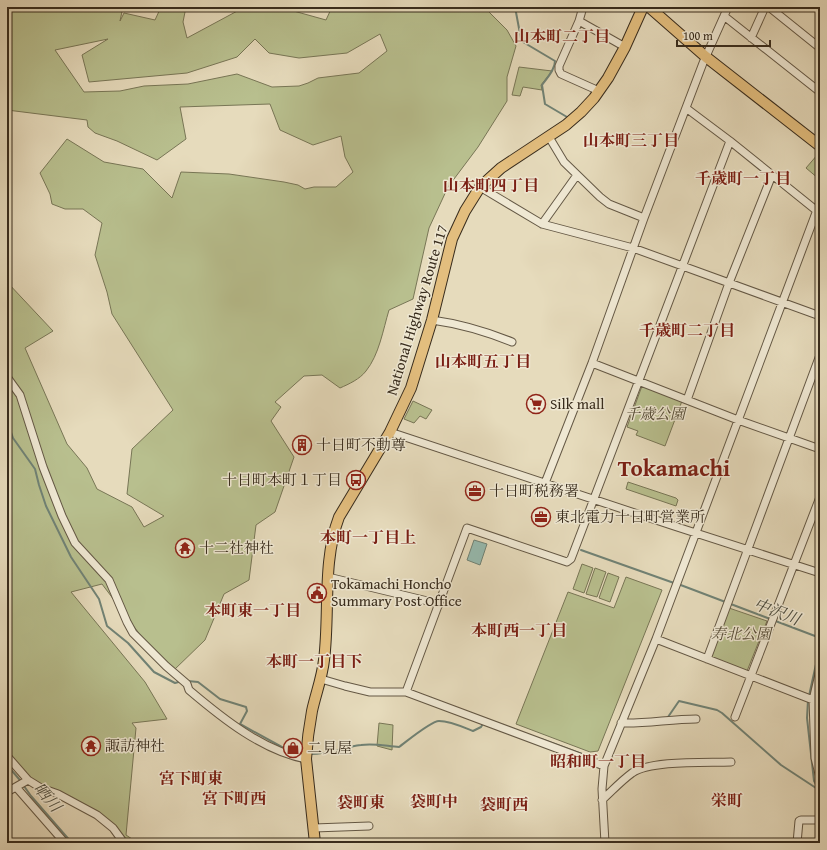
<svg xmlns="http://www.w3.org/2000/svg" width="827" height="850" font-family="'Gentium Book Plus','Noto Serif JP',serif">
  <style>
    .green { fill: #b8bf8e; stroke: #787656; fill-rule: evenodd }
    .water { fill: #96bbb0; stroke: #708275 }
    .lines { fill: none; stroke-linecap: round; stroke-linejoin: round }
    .stream { stroke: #708275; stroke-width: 2 }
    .minor-casing { stroke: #645845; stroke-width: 9 }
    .highway-casing { stroke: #382c1d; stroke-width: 12 }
    .minor { stroke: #efe8d3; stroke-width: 7 }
    .highway { stroke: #e3be7e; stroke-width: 10 }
    .labels { text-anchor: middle; stroke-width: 3; stroke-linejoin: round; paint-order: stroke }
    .street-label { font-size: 15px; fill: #382c1d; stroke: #efe8d3 }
    .poi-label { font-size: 15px; fill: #382c1d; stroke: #efe8d3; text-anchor: start }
    .park-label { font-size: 15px; font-style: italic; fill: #524934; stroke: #efe8d3 }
    .neighbourhood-label { font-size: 16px; font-weight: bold; fill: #7a1f14; stroke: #efe8d3 }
    .water-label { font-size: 16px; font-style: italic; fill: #505042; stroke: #efe8d3 }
    .town-label { font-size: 23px; font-weight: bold; fill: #7a1f14; stroke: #efe8d3 }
  </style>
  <rect width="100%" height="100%" fill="#e6dbbc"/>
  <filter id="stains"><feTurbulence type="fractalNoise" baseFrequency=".005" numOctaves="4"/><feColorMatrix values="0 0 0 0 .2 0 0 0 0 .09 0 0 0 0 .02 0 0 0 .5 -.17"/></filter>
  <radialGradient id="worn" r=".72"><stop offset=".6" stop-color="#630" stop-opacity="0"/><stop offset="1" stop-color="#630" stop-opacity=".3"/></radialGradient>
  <path class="green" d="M7,7h116l-3,14 4,-8 31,7 6,-13h25l-3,15 4,16 54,-29 49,1 36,10 6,-13h152l23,23 9,16 -9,31v24l-29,46 -30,40 -19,41 -16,71 -24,11c-6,20 -10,45 -23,61 -6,8 -17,13 -26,17l-18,-13 -18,1 -29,26 6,5 -10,14 23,36 -19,55 -19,13 -7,55 -25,14 -19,46 -31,30 -33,-34 -39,-52 -31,8 74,90 22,37 -35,4 4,5 -10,107 12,8h-14l-27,-28 -56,-27 -34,-33v-473l46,49 -28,17 42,96 20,24 10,21 35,18 12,20 20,-11 -37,-22 5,-45 41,-39 -61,-96 -5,-22 -12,-37 7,-32 -19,-14h-18l-13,-5 -2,-10 -10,-21 27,-34 37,23 39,7 29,29 9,-26 48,2 55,8 14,3 7,4 9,-2h22l17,-15 -8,-15 -4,-21 -28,9 -33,-15 -10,-26 -90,3 6,32 -29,21 -40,-19 -22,-8 -7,-6 -1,-7 -80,-10zM380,34l7,17 -28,22 -41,5 -10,5 -9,3 -27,1 -35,-13 -49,10 -44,2 -24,5 -36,1 -29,-42 53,-11 -26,16 7,27 98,-9 50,-16 18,-18 14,14 30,5 48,-5z
    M519,67l33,4 -11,14 1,5 -19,-3 -3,9 -8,-1z
    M818,154l2,1 -1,24 -13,-11z
    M642,386l40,15 -17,45 -29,-11 2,-4 -11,-4z
    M413,401l19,9 -6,9 -6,-3 -6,7 -10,-4z
    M628,482l48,16 2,2 -2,6 -50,-17z
    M582,564l11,4 -9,25 -11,-4z
    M595,568l11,4 -9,25 -11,-3z
    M608,573l11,4 -9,25 -11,-4z
    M626,577l36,13 -64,161 -8,1 -74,-28 52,-132 46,16z
    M729,608l38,13 -20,50 -37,-14z
    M379,723l14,2 -1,25 -15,-4z"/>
  <path class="water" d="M474,540l13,4 -7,21 -13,-5z"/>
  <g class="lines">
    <path class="stream" d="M515,7l6,32 2,3 32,19c0,9 -8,17 -13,24l3,19 22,13
      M7,421l6,17 22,31 4,16 7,21 25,51 28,42 8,27 21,17 26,29 21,11 7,-2
      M581,550l93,33
      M678,584l137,52 5,3v7l-11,50
      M188,681l10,1 22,17 26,8 1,4 -7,13 51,28
      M808,700l-1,18 7,63 6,10
      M668,717l11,-16 38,9 5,3 59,52 38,25
      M541,739l49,18
      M309,754c18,1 34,-7 52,-9 13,-2 25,1 38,2 7,-5 32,-26 40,-26 11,0 24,6 34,10l8,-4 3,-5
      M7,765l12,14 12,17 41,47"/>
    <defs>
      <path id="minor" d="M583,7l-4,14 46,26
        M769,7l51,41
        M724,16l96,76
        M579,21l-20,45v4l2,4 38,17
        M751,38l14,-31
        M686,108l44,33 87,70
        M549,137l15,25 36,35 9,7 35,14
        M480,187l62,37 91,24 187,68
        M542,224l35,-49
        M432,320c29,4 53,11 80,22
        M592,363l146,57 82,29
        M7,377l13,18 23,72 19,49 13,27 34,37 18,42 6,11 33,33 21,18 2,6c33,28 74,61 117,69
        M687,400l42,-117 43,-108
        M390,432l284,94 146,47
        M545,483l47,-120 52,-145 59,-155 25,-56
        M328,577l112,27
        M656,639l157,61
        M707,659l113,-304
        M820,670l-7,30 2,58 5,20
        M321,679l24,7 25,6h36l198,74
        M406,692l61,-164 100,34 4,-3 159,-418
        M735,717l85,-220
        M621,723c25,1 50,-4 75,-4
        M7,756l21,24 13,8 17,6 39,21 16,13 11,15
        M16,787l49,56
        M7,792l21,-12
        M602,800c10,-9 19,-19 30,-27 19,-13 75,-10 99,-11
        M314,828l55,-2
        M605,843l-3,-54 2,-23 52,-127 164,-437
        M797,843l2,-22 2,-1h19"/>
      <path id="highway" d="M649,7l57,50 114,89
        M315,843l-9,-84c1,-16 3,-32 6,-48 4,-18 10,-33 12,-51 6,-47 -2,-98 15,-143l51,-85 21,-44 21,-68 20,-81 13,-28 15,-24 21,-19 65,-43 15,-13 13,-14 14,-20 17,-31 18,-40"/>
    </defs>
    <use href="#minor" class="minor-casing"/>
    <use href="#highway" class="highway-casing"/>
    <use href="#minor" class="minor"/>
    <use href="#highway" class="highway"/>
  </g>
  <defs>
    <symbol id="supermarket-ring" viewBox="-11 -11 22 22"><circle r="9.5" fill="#efe8d3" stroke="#8f2418" stroke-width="1.5"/><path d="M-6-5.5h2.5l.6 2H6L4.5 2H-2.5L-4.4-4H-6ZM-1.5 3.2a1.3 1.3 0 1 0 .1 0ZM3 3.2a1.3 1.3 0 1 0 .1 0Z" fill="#8f2418"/></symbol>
    <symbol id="building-ring" viewBox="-11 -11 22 22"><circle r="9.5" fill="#efe8d3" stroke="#8f2418" stroke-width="1.5"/><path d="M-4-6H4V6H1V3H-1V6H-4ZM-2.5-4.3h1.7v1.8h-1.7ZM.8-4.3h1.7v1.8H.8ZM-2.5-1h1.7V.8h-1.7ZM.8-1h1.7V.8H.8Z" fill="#8f2418"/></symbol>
    <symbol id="bus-ring" viewBox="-11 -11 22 22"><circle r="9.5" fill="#efe8d3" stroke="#8f2418" stroke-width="1.5"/><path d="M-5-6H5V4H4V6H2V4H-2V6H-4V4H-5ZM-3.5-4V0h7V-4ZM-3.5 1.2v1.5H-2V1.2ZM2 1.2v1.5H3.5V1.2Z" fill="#8f2418"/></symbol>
    <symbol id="office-ring" viewBox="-11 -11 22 22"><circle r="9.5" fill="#efe8d3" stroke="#8f2418" stroke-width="1.5"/><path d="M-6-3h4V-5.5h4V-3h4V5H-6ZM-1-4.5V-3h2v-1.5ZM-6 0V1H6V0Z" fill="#8f2418"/></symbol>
    <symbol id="temple-ring" viewBox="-11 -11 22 22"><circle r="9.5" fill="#efe8d3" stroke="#8f2418" stroke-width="1.5"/><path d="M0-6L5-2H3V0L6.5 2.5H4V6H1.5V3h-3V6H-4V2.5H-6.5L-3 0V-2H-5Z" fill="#8f2418"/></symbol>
    <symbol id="civic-ring" viewBox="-11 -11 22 22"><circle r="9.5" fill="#efe8d3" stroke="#8f2418" stroke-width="1.5"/><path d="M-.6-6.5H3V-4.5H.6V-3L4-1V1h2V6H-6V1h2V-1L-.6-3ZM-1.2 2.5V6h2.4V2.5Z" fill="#8f2418"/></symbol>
    <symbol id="shop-ring" viewBox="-11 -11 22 22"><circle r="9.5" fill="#efe8d3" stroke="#8f2418" stroke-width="1.5"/><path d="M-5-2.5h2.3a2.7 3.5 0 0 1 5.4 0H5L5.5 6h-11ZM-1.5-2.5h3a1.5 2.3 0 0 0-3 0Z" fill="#8f2418"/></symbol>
  </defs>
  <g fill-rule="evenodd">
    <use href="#supermarket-ring" x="525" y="393" width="22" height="22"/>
    <use href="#building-ring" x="291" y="434" width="22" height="22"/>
    <use href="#bus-ring" x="345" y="469" width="22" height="22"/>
    <use href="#office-ring" x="464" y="480" width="22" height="22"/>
    <use href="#office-ring" x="530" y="506" width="22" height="22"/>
    <use href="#temple-ring" x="174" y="537" width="22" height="22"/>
    <use href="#civic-ring" x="306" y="582" width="22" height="22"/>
    <use href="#temple-ring" x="80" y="735" width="22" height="22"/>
    <use href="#shop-ring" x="282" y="737" width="22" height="22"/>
  </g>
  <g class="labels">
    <g class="street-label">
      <text transform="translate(417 310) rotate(-73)" y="5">National Highway Route 117</text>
    </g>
    <g class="poi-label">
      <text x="550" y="409">Silk mall</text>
      <text x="316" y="450">十日町不動尊</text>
      <text x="342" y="485" text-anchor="end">十日町本町１丁目</text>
      <text x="489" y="496">十日町税務署</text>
      <text x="555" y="522">東北電力十日町営業所</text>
      <text x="199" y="553">十二社神社</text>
      <text x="331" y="589">Tokamachi Honcho<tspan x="331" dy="17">Summary Post Office</tspan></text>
      <text x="105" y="751">諏訪神社</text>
      <text x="307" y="753">二見屋</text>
    </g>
    <g class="park-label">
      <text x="655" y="419">千歳公園</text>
      <text x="741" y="639">寿北公園</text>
    </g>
    <g class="neighbourhood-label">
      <text x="562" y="42">山本町二丁目</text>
      <text x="631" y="146">山本町三丁目</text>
      <text x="743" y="184">千歳町一丁目</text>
      <text x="491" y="191">山本町四丁目</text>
      <text x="687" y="336">千歳町二丁目</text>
      <text x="483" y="367">山本町五丁目</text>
      <text x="368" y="543">本町一丁目上</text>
      <text x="253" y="616">本町東一丁目</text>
      <text x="519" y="636">本町西一丁目</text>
      <text x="314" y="667">本町一丁目下</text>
      <text x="598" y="767">昭和町一丁目</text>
      <text x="191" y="784">宮下町東</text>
      <text x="234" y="804">宮下町西</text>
      <text x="727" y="806">栄町</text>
      <text x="434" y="807">袋町中</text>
      <text x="361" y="808">袋町東</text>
      <text x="504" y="810">袋町西</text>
    </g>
    <g class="water-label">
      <text transform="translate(777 611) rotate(21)" y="6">中沢川</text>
      <text transform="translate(48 797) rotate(50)" y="6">晒川</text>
    </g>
    <g class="town-label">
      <text x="674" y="476">Tokamachi</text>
    </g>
  </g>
  <rect width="827" height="850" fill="none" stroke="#e6dbbc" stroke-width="24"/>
  <rect x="8" y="8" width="811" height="834" fill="none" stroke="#382c1d" stroke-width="2"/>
  <rect x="12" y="12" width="803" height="826" fill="none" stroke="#382c1d"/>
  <path d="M677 40v6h93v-6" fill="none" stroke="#382c1d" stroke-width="2"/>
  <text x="683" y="40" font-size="12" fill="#382c1d" stroke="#efe8d3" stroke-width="3" paint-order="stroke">100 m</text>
  <rect width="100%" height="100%" filter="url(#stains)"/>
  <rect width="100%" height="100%" fill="url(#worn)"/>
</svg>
